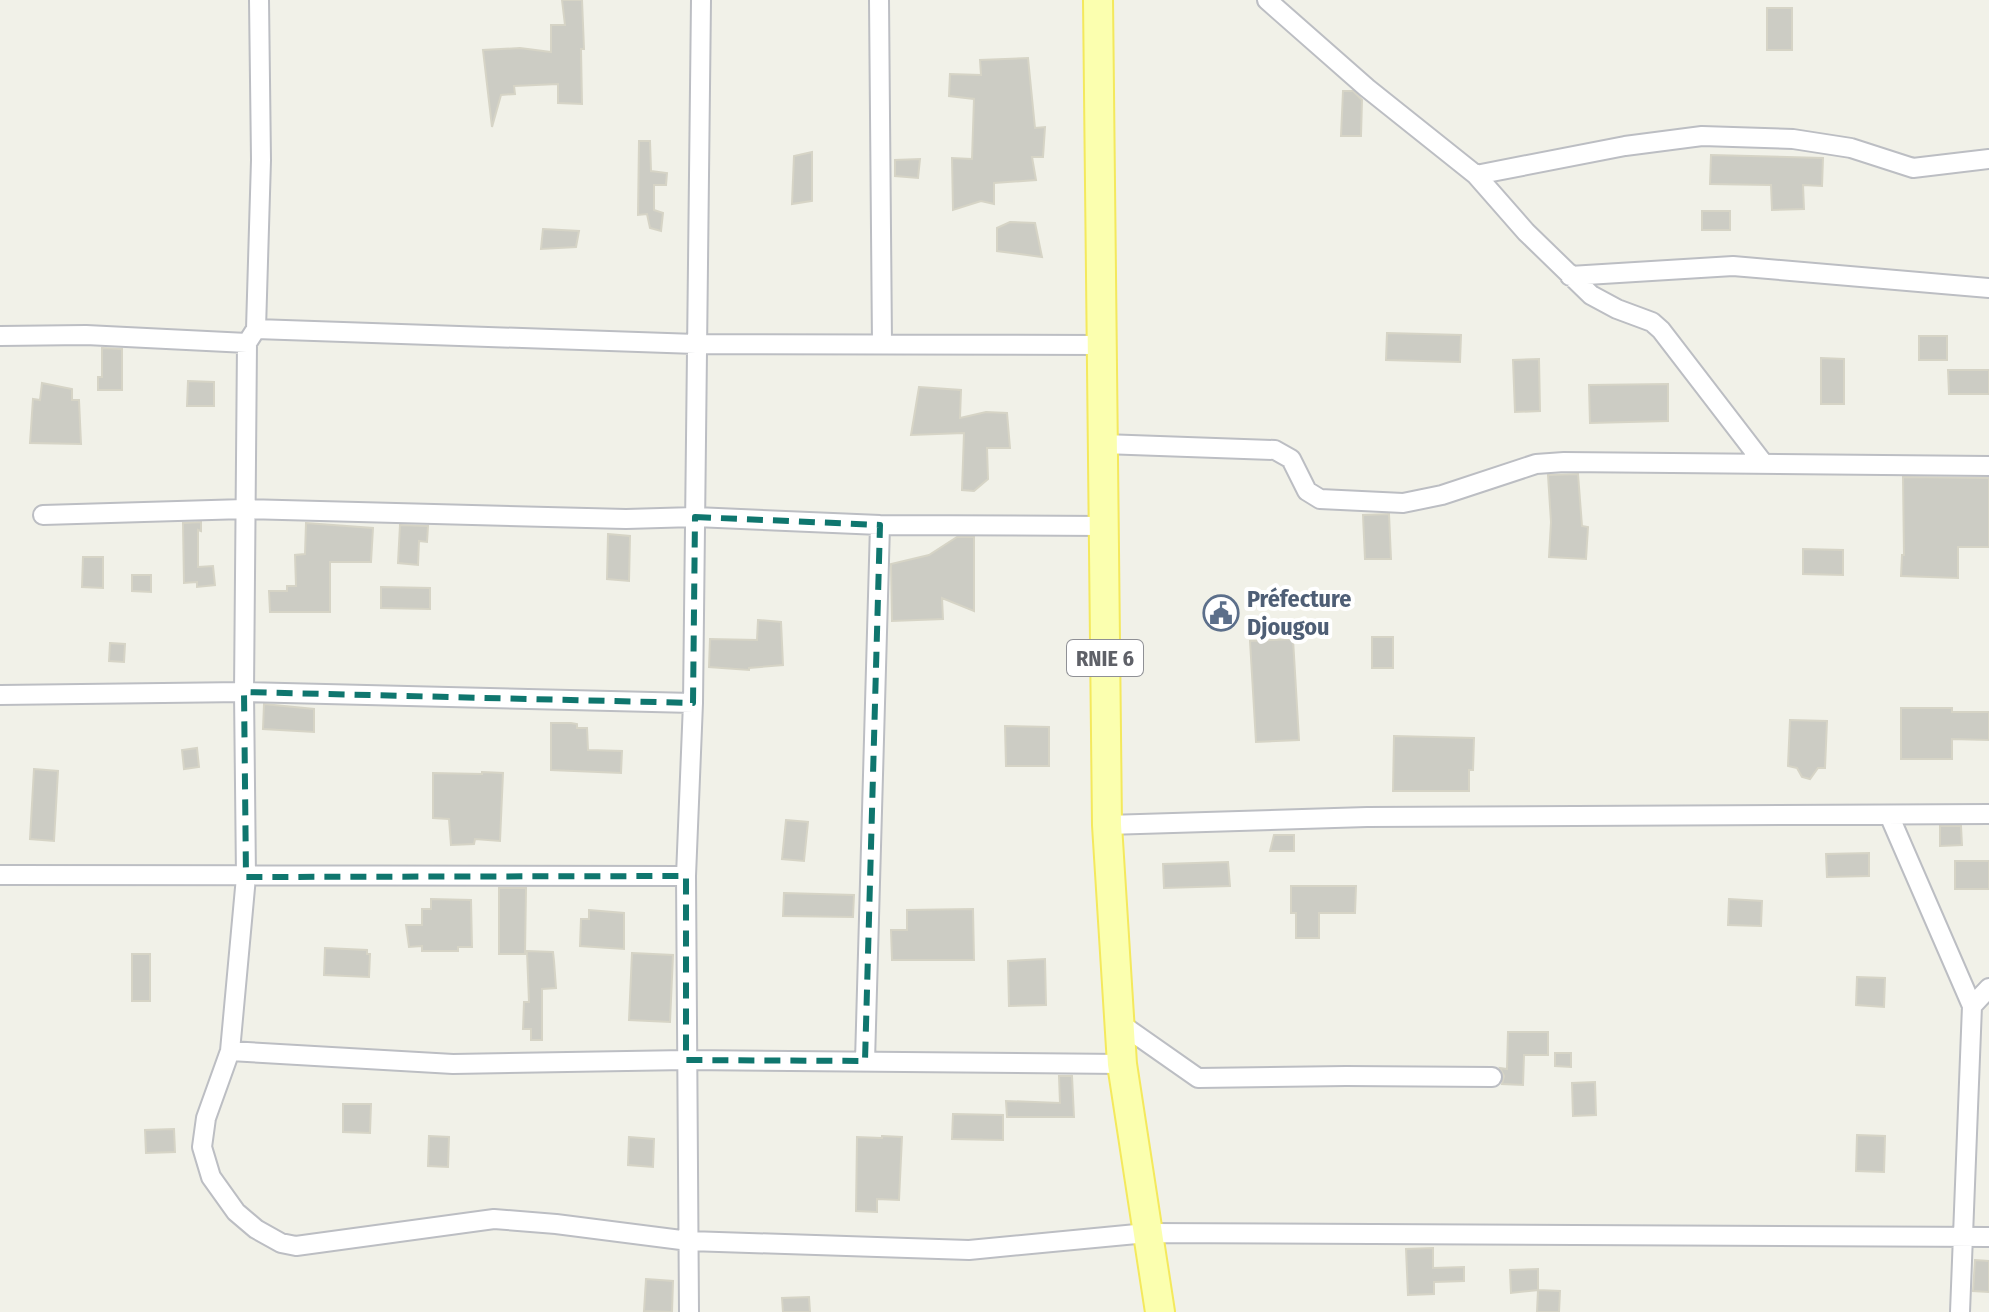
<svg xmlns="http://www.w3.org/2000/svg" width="1989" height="1312" font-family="'Fira Sans Condensed',sans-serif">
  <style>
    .building { fill: #ccccc4; stroke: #d6d4c6; stroke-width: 2 }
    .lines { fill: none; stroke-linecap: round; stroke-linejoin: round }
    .minor-casing { stroke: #bcbec3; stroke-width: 22 }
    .primary-casing { stroke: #f4e95d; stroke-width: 32 }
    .minor { stroke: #fff; stroke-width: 18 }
    .primary { stroke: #fbffaf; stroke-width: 28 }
    .marked { fill: none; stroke: #0f766e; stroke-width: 6; stroke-dasharray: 16 10; stroke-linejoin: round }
    .labels { text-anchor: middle; stroke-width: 8; stroke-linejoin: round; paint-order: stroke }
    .shield { fill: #fff; stroke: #8f9095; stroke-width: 2 }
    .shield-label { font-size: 22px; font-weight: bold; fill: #5f6168 }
    .service-label { font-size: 24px; font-weight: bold; fill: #4e5e75; stroke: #fff; text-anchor: start }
  </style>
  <rect width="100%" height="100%" fill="#f1f1e8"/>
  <path class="building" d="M562,0h20l2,49h-3l1,55 -24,-1v-19l-44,2 1,8 -14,1 -9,32 -9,-77 37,-2 31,4v-27h14z
    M1767,8h25v42h-25z
    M1028,58l7,70 10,-1 -2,30h-11l4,23 -42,3v21l-13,-3 -28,9 -1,-52 20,1 2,-60 -25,-3 1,-22 31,1 -1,-15z
    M1343,91h10l9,9 -1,36h-20z
    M639,141h11l1,30 16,2 -1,12h-12v25l9,3 -2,18 -11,-3 -3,-14 -9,1z
    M812,152v49l-20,3 2,-48z
    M1711,155l112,3 -1,28 -19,-1 1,24 -32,1 -1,-25 -61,-1z
    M920,159l-2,19 -23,-2v-16z
    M1702,211h28v19h-28z
    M1010,222l25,1 7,34 -45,-6v-23z
    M543,229l36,2 -3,16 -35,2z
    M1387,333l74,2 -1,27 -74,-2z
    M1919,336h28v24h-28z
    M102,348l20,1v41h-24v-13h4z
    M1821,358l23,1v45h-23z
    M1539,359l1,52 -25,1 -2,-52z
    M1948,370h41v24h-40z
    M188,381l26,1v24h-27z
    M42,383l30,6v11h7l2,44 -51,-1 3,-44 7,1z
    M1668,384v37l-78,2 -1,-38z
    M919,387l42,3 -1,28 26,-6 21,1 3,35h-23l1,31 -14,12 -12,-1 2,-57 -53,2z
    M1578,474l4,52 6,1 -2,32 -37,-2 2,-35 -3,-47z
    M1903,477l86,1v69h-31v31l-57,-2 1,-21h2z
    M1389,514l2,45h-26l-2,-44z
    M201,522v9l-3,-1v37l15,-1 2,19 -18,2v-5l-13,1 -1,-60z
    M306,523l67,5 -2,34h-41v50h-60l-1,-21h18v-5h9l-1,-31 10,-1z
    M400,525l28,1 -1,16 -8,-1 -1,24 -20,-2z
    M608,534l22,2 -1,45 -22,-2z
    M957,537h17v74l-32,-13 1,21 -51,2 -1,-57 38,-9z
    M1803,549l40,1v25l-40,-1z
    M83,557h20v31l-21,-1z
    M132,575h19v17l-19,-1z
    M381,587l49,1v21l-49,-1z
    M758,620l23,2 2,43 -34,3v2l-40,-3 1,-28 47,1z
    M1372,637h21v31h-21z
    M1293,639l6,101 -43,2 -6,-101z
    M110,643l15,1 -1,18 -15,-1z
    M264,704l50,5v23l-51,-3z
    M1901,708h51v4h37v28l-37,-1v20h-51z
    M1790,720l37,1 -2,47h-7l-8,11 -8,-2 -5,-9 -9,-2z
    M551,723h20l6,1v4h10l1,22 34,1 -1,22 -70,-3z
    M1005,726l44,1v39h-43z
    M1394,736l80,2 -1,32h-4v21h-76z
    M197,748l2,19 -15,2 -2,-19z
    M34,769l24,2 -4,70 -24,-2z
    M482,772l21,1 -3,68 -25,-2 -1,5 -23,1 -2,-26 -16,-1v-45l49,1z
    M786,820l22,2 -4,39 -22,-2z
    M1940,826h21l1,19 -22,1z
    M1274,835h20v16h-24z
    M1869,853v23l-42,1 -1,-23z
    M1955,861h34v28h-34z
    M1228,862l2,24 -66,2 -1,-24z
    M1291,886h65l-1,27h-36v25h-23v-25h-5z
    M499,888h27l-1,66h-26z
    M784,893l70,2 -1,22 -70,-1z
    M431,899l40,1 1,47h-14v4h-36v-5l-13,1 -3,-22h16v-16h9z
    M1729,899l33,2 -1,25 -33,-1z
    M973,909l1,51h-82l-1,-30h16v-20z
    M589,910l35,3v36l-44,-3 1,-27h8z
    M325,948l42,2v4h3l-1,23 -45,-2z
    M527,951l26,1 1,9 2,27 -14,1v51h-11v-11h-8l1,-27h5z
    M632,953l41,2 -3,67 -41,-2z
    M132,954h18v47h-18z
    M1045,959l1,46 -37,1 -1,-45z
    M1857,977l28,1 -1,29 -28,-2z
    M1508,1032h40v23h-24l-1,30 -21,-1 2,-8 -4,-8 7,1z
    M1555,1053h16v14l-16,-1z
    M1059,1076h13l2,41h-67l-1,-16 54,2z
    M1595,1082l1,33 -23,1 -1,-33z
    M343,1104h28l-1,29 -27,-1z
    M953,1114l50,1v25l-51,-1z
    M174,1129l1,23 -29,1 -1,-23z
    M1857,1135l28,1 -1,36 -28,-1z
    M429,1136l20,1 -1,30 -20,-1z
    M882,1136l20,1 -3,63 -22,-1v13l-21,-1 1,-74 25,1z
    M629,1137l25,2 -1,28 -25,-2z
    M1433,1248v20l31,-1v14l-30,1v12l-26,1 -2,-46z
    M1975,1260l14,1v31l-16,-1z
    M1538,1269v21l-27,3 -1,-23z
    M646,1279l27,2 -1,31 -28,-1z
    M1538,1290l22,1 -1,21h-22z
    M809,1297l1,15h-27l-1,-14z"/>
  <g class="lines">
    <defs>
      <path id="minor" d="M259,0l2,160 -5,169 -9,14 -3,349 2,185 -16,174 -24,67 -4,29 9,30 25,35 20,17 25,14 15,3 198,-27 62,5 133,17 280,9 178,-17 842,4
        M879,0l3,344
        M1267,0l100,88 109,87 50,57 65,63 26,14 35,13 9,8 103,134
        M1476,175l149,-29 77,-10 91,3 58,9 62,20 76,-9
        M1570,276l163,-10 256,22
        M256,329l440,15 405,1
        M0,336l86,-1 161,8
        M1103,444l172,6 16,9 16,32 13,8 83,4 39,-8 94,-31 28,-2 425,4
        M43,515l202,-6 381,10 69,-2 185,8 224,1
        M0,695l244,-3 449,11
        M1889,815l83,191 -12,306
        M1107,825l260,-8 622,-3
        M0,875l686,1
        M1972,1006l17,-18
        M1118,1022l80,56 148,-2 146,1
        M230,1051l223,13 233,-4 436,4
        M865,1061l15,-536
        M689,1312l-3,-436 7,-173 8,-703"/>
      <path id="primary" d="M1098,0l9,825 15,239 38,248"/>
    </defs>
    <use href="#minor" class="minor-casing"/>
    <use href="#primary" class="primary-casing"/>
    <use href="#minor" class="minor"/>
    <use href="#primary" class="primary"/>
  </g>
  <path class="marked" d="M695,517l185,8 -15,536 -179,-1v-184l-440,1 -2,-185 449,11z"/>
  <defs>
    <symbol id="civic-ring" viewBox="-11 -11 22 22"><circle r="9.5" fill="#fff" stroke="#5c6f8a" stroke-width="1.5"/><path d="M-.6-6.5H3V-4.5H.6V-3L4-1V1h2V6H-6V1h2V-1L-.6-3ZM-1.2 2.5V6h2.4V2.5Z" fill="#5c6f8a"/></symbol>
  </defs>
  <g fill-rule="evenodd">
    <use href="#civic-ring" x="1201" y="593" width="40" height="40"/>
  </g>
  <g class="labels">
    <rect class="shield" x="1067" y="640" width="76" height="36" rx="6"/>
    <g class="shield-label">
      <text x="1105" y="666">RNIE 6</text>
    </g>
    <g class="service-label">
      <text x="1247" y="607">Préfecture<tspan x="1247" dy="28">Djougou</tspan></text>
    </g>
  </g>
</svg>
